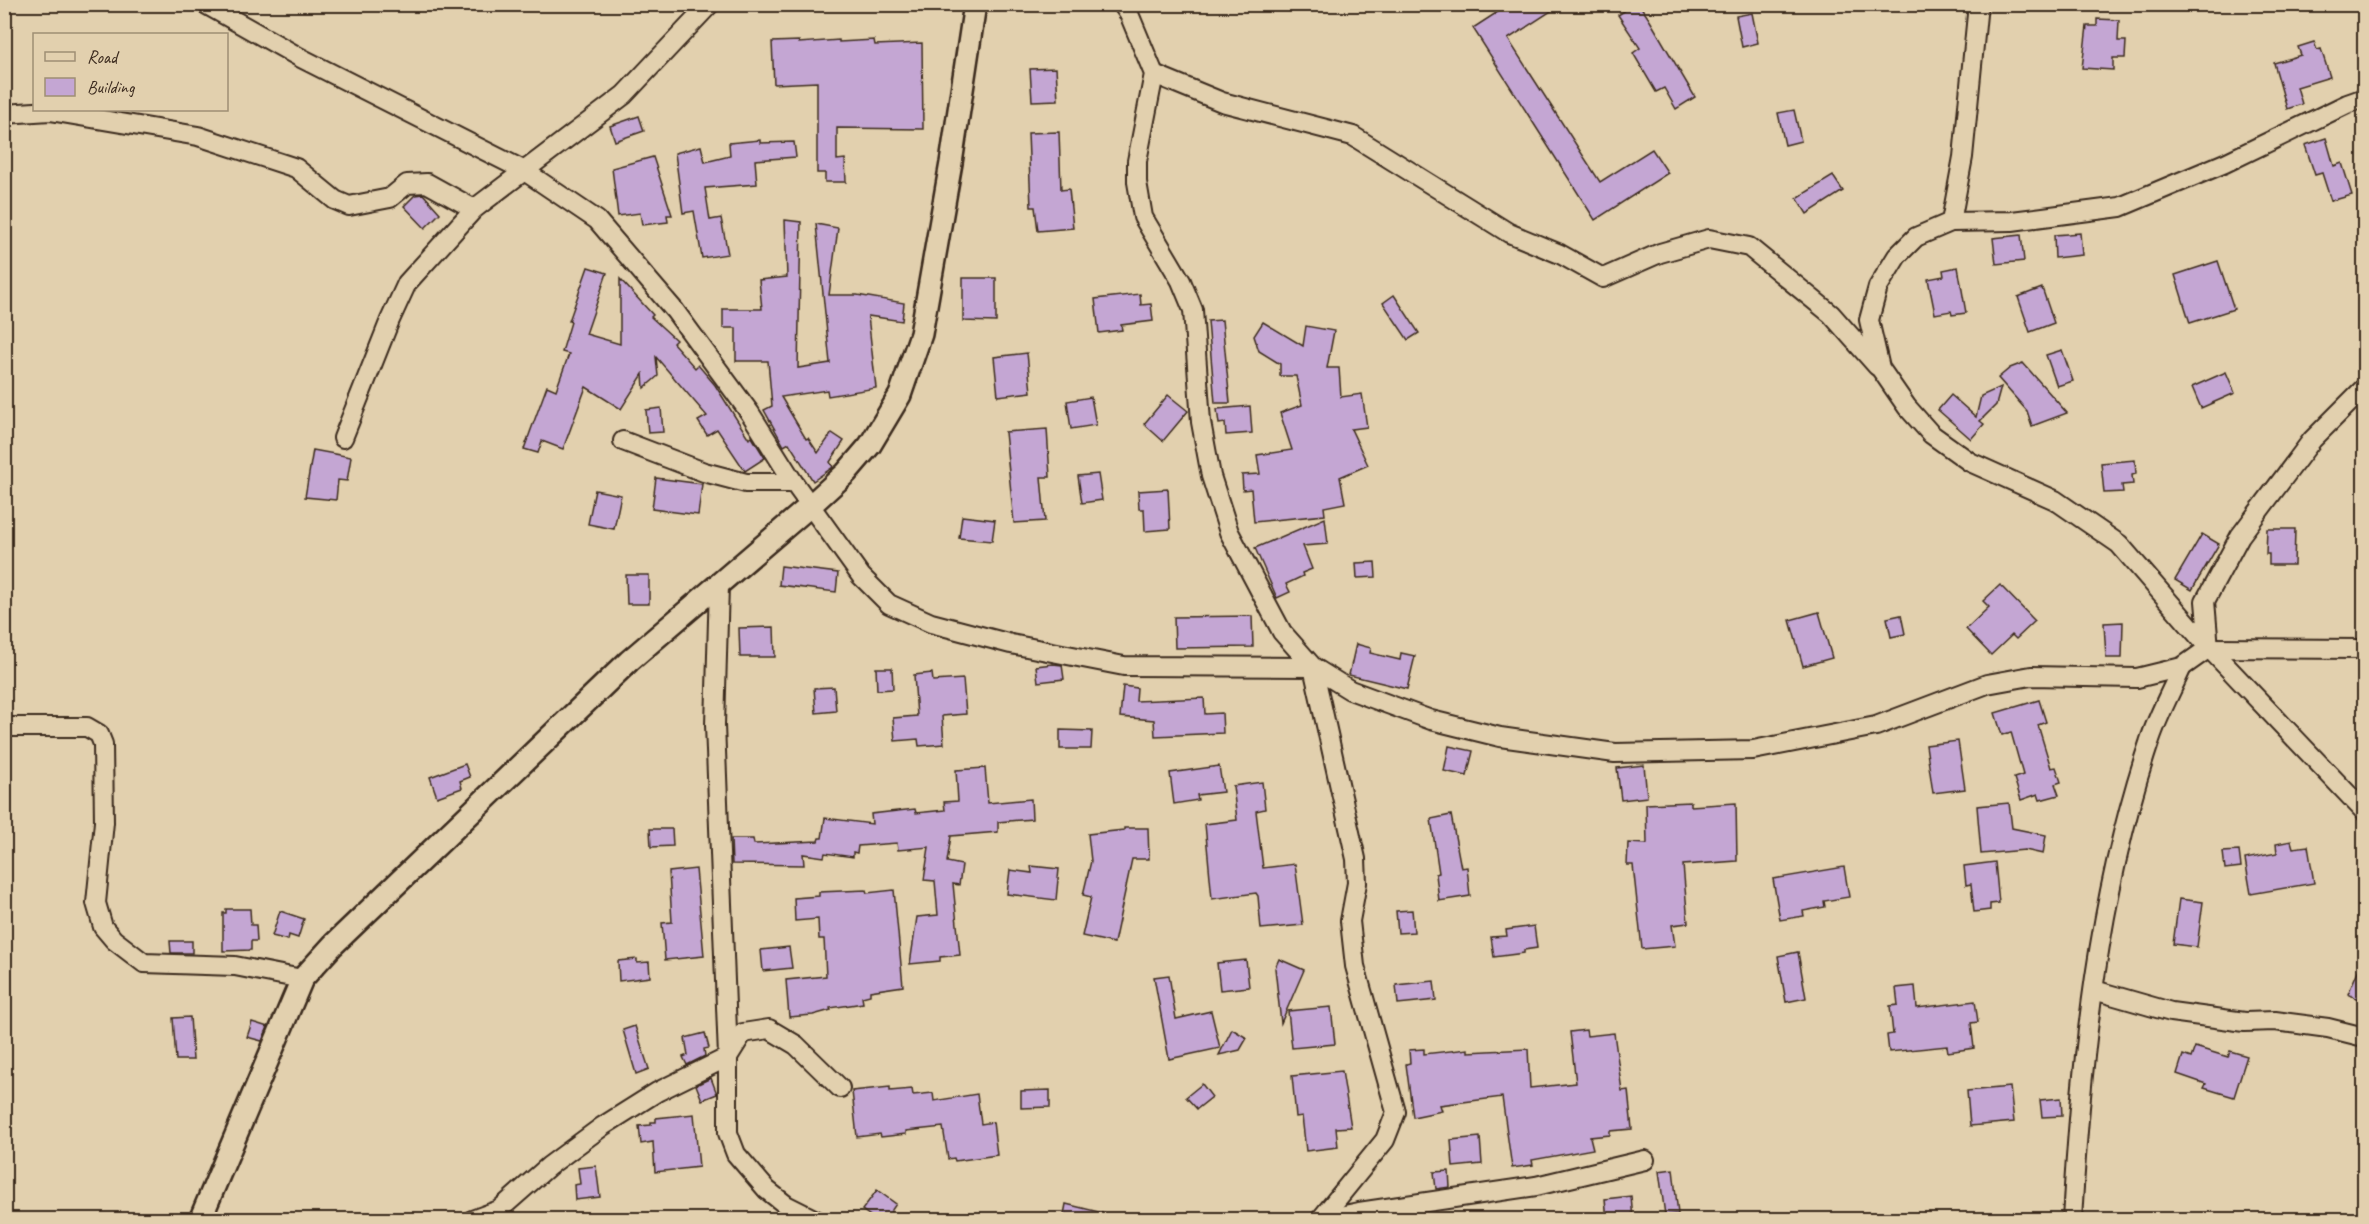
<svg xmlns="http://www.w3.org/2000/svg" width="2369" height="1224" font-family="Caveat,sans-serif">
	<style>
		.building { fill: #c4a6d3; stroke: #3b2a1e; stroke-width: 1.5 }
		.lines { fill: none; stroke-linecap: round; stroke-linejoin: round }
		.minor-casing { stroke: #3b2a1e; stroke-width: 22 }
		.tertiary-casing { stroke: #3b2a1e; stroke-width: 26 }
		.minor { stroke: #e2d0ae; stroke-width: 18 }
		.tertiary { stroke: #e2d0ae; stroke-width: 21 }
	</style>
	<rect width="100%" height="100%" fill="#e2d0ae"/>
	<filter id="ink" filterUnits="userSpaceOnUse"><feTurbulence type="fractalNoise" baseFrequency=".0167" numOctaves="2"/><feDisplacementMap in="SourceGraphic" scale="12" xChannelSelector="R" yChannelSelector="G"/><feConvolveMatrix kernelMatrix="1 2 1 2 8 2 1 2 1" color-interpolation-filters="sRGB"/></filter>
	<g filter="url(#ink)">
		<g class="building">
			<polygon points="1510,4 1562,4 1508,39 1600,182 1652,149 1668,173 1595,220 1473,28"/>
			<polygon points="1635,4 1639,4 1649,19 1695,97 1676,109 1664,88 1656,92 1633,53 1640,48 1618,15"/>
			<polygon points="1752,13 1758,43 1742,47 1736,16"/>
			<polygon points="2097,19 2119,20 2118,41 2126,41 2125,58 2113,58 2113,70 2082,68 2087,26 2097,26"/>
			<polygon points="839,40 839,42 874,40 875,45 922,43 923,129 837,128 837,160 845,159 846,182 825,182 825,173 817,173 817,82 774,84 772,42 799,41 799,43"/>
			<polygon points="2314,42 2317,50 2321,49 2330,77 2297,87 2302,104 2287,109 2274,63 2301,55 2298,47"/>
			<polygon points="1056,68 1058,100 1032,101 1030,69"/>
			<polygon points="1794,110 1801,141 1785,145 1778,113"/>
			<polygon points="639,116 644,131 615,141 610,126"/>
			<polygon points="1059,132 1061,190 1069,189 1073,228 1038,231 1035,207 1031,207 1028,133"/>
			<polygon points="2326,138 2334,166 2342,163 2352,195 2331,201 2322,173 2315,175 2305,145"/>
			<polygon points="760,140 760,143 794,142 796,157 755,160 757,184 705,188 710,220 721,218 728,254 702,258 694,211 683,213 675,153 701,146 705,162 730,156 729,143"/>
			<polygon points="653,157 672,215 667,215 668,222 642,225 640,213 618,216 612,168"/>
			<polygon points="1833,176 1843,191 1807,214 1797,198"/>
			<polygon points="423,194 440,213 425,228 404,206 415,195"/>
			<polygon points="785,220 801,222 798,368 830,363 816,224 838,228 829,295 857,295 904,303 902,321 868,316 876,388 828,396 827,390 781,397 806,439 808,438 818,453 832,433 844,441 830,462 833,467 813,481 789,443 784,446 764,410 772,406 768,361 736,361 736,328 723,328 723,309 762,309 759,280 787,277"/>
			<polygon points="2080,233 2082,255 2055,258 2054,235"/>
			<polygon points="2021,235 2024,261 1996,264 1993,238"/>
			<polygon points="2218,261 2234,309 2190,323 2175,275"/>
			<polygon points="588,267 607,273 586,334 620,344 620,279 653,315 651,317 676,340 673,343 695,368 698,365 715,385 749,439 752,437 765,458 745,471 717,429 707,435 698,421 707,416 656,357 658,376 644,388 643,374 621,409 586,387 563,449 542,441 538,453 524,449 547,386 556,390 569,354 562,352 571,322 569,321"/>
			<polygon points="1958,267 1966,313 1952,315 1951,311 1935,314 1928,279 1944,276 1943,270"/>
			<polygon points="963,278 996,278 996,322 963,321"/>
			<polygon points="2042,288 2054,323 2030,332 2018,297"/>
			<polygon points="1140,294 1141,305 1151,304 1153,321 1121,325 1122,330 1099,333 1095,299"/>
			<polygon points="1394,295 1419,333 1408,340 1383,303"/>
			<polygon points="1222,320 1230,403 1215,403 1208,321"/>
			<polygon points="1263,322 1303,346 1306,326 1334,331 1327,368 1339,368 1341,397 1362,394 1367,427 1351,429 1368,465 1340,477 1345,503 1324,507 1325,515 1254,522 1251,489 1243,490 1242,475 1260,474 1257,455 1292,450 1280,413 1302,405 1296,376 1280,376 1280,364 1259,351 1254,336"/>
			<polygon points="2062,350 2073,381 2057,386 2046,355"/>
			<polygon points="1027,353 1031,392 998,396 994,357"/>
			<polygon points="2023,363 2067,413 2032,426 2027,411 1998,378 2010,368"/>
			<polygon points="2226,372 2235,393 2201,408 2192,387"/>
			<polygon points="2001,387 1996,405 1980,421 1984,424 1971,439 1938,410 1951,395 1976,417 1981,396"/>
			<polygon points="1168,395 1188,411 1163,441 1144,424"/>
			<polygon points="1091,397 1096,425 1071,429 1067,401"/>
			<polygon points="1250,406 1252,433 1226,435 1225,423 1219,424 1217,409"/>
			<polygon points="661,408 663,432 648,433 646,410"/>
			<polygon points="1047,429 1050,477 1041,477 1045,521 1014,523 1005,432"/>
			<polygon points="313,450 351,457 347,481 338,480 336,500 305,497"/>
			<polygon points="2135,460 2136,474 2132,475 2133,484 2122,485 2123,492 2104,493 2101,463"/>
			<polygon points="1098,474 1102,500 1082,503 1078,476"/>
			<polygon points="656,478 702,484 698,515 652,509"/>
			<polygon points="1168,489 1170,529 1145,531 1144,509 1139,509 1138,491"/>
			<polygon points="595,490 621,495 614,529 588,524"/>
			<polygon points="962,516 995,520 992,541 959,538"/>
			<polygon points="1325,518 1328,544 1303,546 1312,569 1302,573 1303,576 1286,584 1290,592 1277,598 1255,548"/>
			<polygon points="2267,529 2295,529 2294,565 2269,565 2269,554 2266,554"/>
			<polygon points="2202,534 2219,544 2192,590 2175,580"/>
			<polygon points="1375,562 1376,577 1357,578 1356,563"/>
			<polygon points="781,566 838,573 836,592 779,585"/>
			<polygon points="626,575 649,575 649,604 627,604"/>
			<polygon points="2000,585 2035,621 2016,639 2012,635 1991,655 1966,629 1989,607 1983,601"/>
			<polygon points="1819,612 1832,658 1803,666 1790,620"/>
			<polygon points="1901,615 1905,634 1891,637 1887,618"/>
			<polygon points="1252,616 1253,647 1175,648 1174,617"/>
			<polygon points="2123,622 2122,658 2106,658 2104,623"/>
			<polygon points="774,627 775,657 740,657 739,628"/>
			<polygon points="1356,644 1371,648 1370,653 1400,660 1401,653 1415,656 1407,689 1349,675"/>
			<polygon points="1053,664 1062,665 1064,679 1038,682 1036,666"/>
			<polygon points="876,668 892,668 893,689 877,690"/>
			<polygon points="932,673 933,681 963,679 966,714 942,716 944,744 919,746 918,739 895,741 893,718 917,716 914,675"/>
			<polygon points="1123,686 1137,688 1136,701 1204,698 1205,714 1222,713 1223,733 1155,736 1154,720 1120,717"/>
			<polygon points="834,687 836,711 816,713 814,688"/>
			<polygon points="2039,700 2046,722 2038,725 2051,768 2056,767 2061,782 2055,784 2059,795 2040,800 2038,794 2021,800 2014,778 2023,775 2011,732 2002,735 1995,713"/>
			<polygon points="1060,730 1092,731 1091,749 1060,749"/>
			<polygon points="1958,741 1965,789 1933,793 1926,745"/>
			<polygon points="1449,746 1473,751 1467,776 1444,771"/>
			<polygon points="465,764 470,777 460,781 462,788 437,797 430,777"/>
			<polygon points="1644,765 1647,797 1621,800 1617,768"/>
			<polygon points="1219,766 1223,792 1197,795 1198,800 1174,804 1170,773"/>
			<polygon points="985,768 988,803 1031,799 1032,819 998,822 998,832 951,836 947,862 962,865 959,885 953,884 960,955 940,957 940,961 910,964 917,917 938,915 935,881 924,880 929,847 898,850 897,843 858,846 857,853 853,852 853,857 825,853 824,857 803,854 804,865 732,864 731,839 753,839 754,844 818,841 819,838 822,838 825,818 872,824 871,814 915,809 916,813 945,810 944,802 958,801 956,770"/>
			<polygon points="1262,782 1265,809 1256,811 1263,868 1295,864 1303,925 1261,929 1258,896 1256,893 1212,899 1205,824 1237,820 1233,786"/>
			<polygon points="1691,802 1691,806 1736,803 1737,861 1683,865 1688,923 1672,925 1675,946 1642,949 1633,865 1627,865 1628,843 1647,844 1646,804"/>
			<polygon points="2009,803 2012,828 2046,835 2043,854 2025,850 1981,854 1977,806"/>
			<polygon points="1451,815 1461,868 1467,867 1470,896 1439,901 1436,874 1439,873 1431,819"/>
			<polygon points="1124,828 1148,828 1149,859 1132,859 1114,943 1082,936 1091,897 1083,895 1091,861 1088,834 1124,830"/>
			<polygon points="650,829 672,829 673,846 651,847"/>
			<polygon points="2291,841 2293,848 2308,846 2314,883 2251,894 2245,859 2277,853 2276,844"/>
			<polygon points="2239,851 2241,867 2225,869 2223,852"/>
			<polygon points="1995,862 1999,903 1990,904 1990,910 1974,912 1971,884 1966,885 1964,866"/>
			<polygon points="1031,866 1059,869 1056,900 1007,894 1010,870 1032,873"/>
			<polygon points="1844,867 1849,897 1824,901 1825,907 1803,911 1804,916 1780,920 1773,879"/>
			<polygon points="696,869 704,956 665,960 662,923 672,922 669,872"/>
			<polygon points="866,890 867,893 894,890 903,986 870,991 870,995 862,997 863,1003 830,1008 831,1010 813,1015 789,1017 786,980 826,976 824,939 819,939 818,919 795,921 794,898 819,896 819,892"/>
			<polygon points="2179,899 2203,902 2197,947 2173,944"/>
			<polygon points="226,909 250,909 251,925 256,925 257,941 251,941 251,950 223,951 223,913 226,913"/>
			<polygon points="1412,910 1414,932 1398,933 1396,911"/>
			<polygon points="280,911 304,919 298,938 289,935 288,940 272,936"/>
			<polygon points="1534,926 1537,948 1524,950 1524,953 1494,957 1491,937 1507,936 1506,930"/>
			<polygon points="170,941 192,941 192,953 171,953"/>
			<polygon points="789,947 792,968 763,971 761,950"/>
			<polygon points="1798,952 1806,998 1786,1002 1778,956"/>
			<polygon points="2364,957 2364,1002 2348,994"/>
			<polygon points="637,959 637,963 649,962 650,977 619,981 618,961"/>
			<polygon points="1279,959 1304,970 1281,1023 1275,968"/>
			<polygon points="1246,960 1249,987 1220,990 1217,963"/>
			<polygon points="1169,975 1176,1019 1211,1011 1220,1048 1169,1059 1154,977"/>
			<polygon points="1434,981 1436,1000 1398,1004 1396,985"/>
			<polygon points="1915,986 1917,1008 1975,1001 1978,1022 1971,1023 1974,1048 1948,1052 1947,1046 1889,1052 1887,1035 1893,1034 1890,1006 1898,1005 1896,988"/>
			<polygon points="1331,1007 1335,1044 1292,1048 1288,1011"/>
			<polygon points="190,1017 193,1060 176,1060 173,1018"/>
			<polygon points="252,1022 268,1027 262,1041 247,1037"/>
			<polygon points="635,1026 649,1069 636,1074 623,1030"/>
			<polygon points="1232,1029 1247,1038 1240,1050 1219,1055"/>
			<polygon points="1586,1030 1587,1036 1614,1033 1622,1091 1628,1090 1632,1129 1610,1131 1610,1135 1590,1137 1593,1149 1532,1160 1533,1165 1512,1168 1502,1097 1440,1105 1442,1111 1413,1117 1406,1064 1410,1063 1409,1050 1424,1049 1424,1054 1468,1049 1468,1052 1528,1049 1530,1088 1576,1083 1570,1032"/>
			<polygon points="705,1033 709,1048 704,1049 705,1056 687,1065 683,1057 688,1055 685,1038"/>
			<polygon points="2195,1047 2228,1057 2230,1051 2247,1056 2234,1097 2204,1088 2206,1084 2177,1074 2183,1055 2191,1058"/>
			<polygon points="1342,1071 1351,1127 1336,1128 1338,1147 1306,1151 1302,1116 1296,1117 1292,1076"/>
			<polygon points="711,1078 717,1094 702,1100 696,1085"/>
			<polygon points="1202,1084 1212,1097 1197,1109 1186,1097"/>
			<polygon points="890,1087 890,1091 912,1089 913,1095 933,1093 934,1101 977,1094 981,1124 993,1122 997,1155 955,1161 954,1158 948,1159 943,1127 906,1131 906,1134 881,1137 880,1134 857,1137 852,1091"/>
			<polygon points="2010,1087 2014,1122 1970,1126 1967,1091"/>
			<polygon points="1050,1090 1050,1107 1021,1108 1021,1091"/>
			<polygon points="2061,1098 2062,1116 2042,1117 2040,1100"/>
			<polygon points="694,1114 699,1167 655,1172 653,1142 641,1144 639,1126 651,1125 651,1122 656,1122 656,1118"/>
			<polygon points="1480,1137 1482,1164 1453,1167 1451,1140"/>
			<polygon points="596,1166 600,1197 575,1200 574,1185 580,1184 578,1168"/>
			<polygon points="1673,1169 1678,1214 1665,1215 1659,1171"/>
			<polygon points="1449,1171 1450,1187 1436,1189 1434,1172"/>
			<polygon points="877,1190 896,1204 885,1220 876,1220 862,1210"/>
			<polygon points="1631,1196 1633,1220 1607,1220 1605,1199"/>
			<polygon points="1066,1204 1107,1214 1106,1220 1063,1220"/>
		</g>
		<g class="lines">
			<defs>
				<g id="minor">
					<polyline points="205,4 299,57 523,170 597,220 675,311 750,413 794,483 861,576 889,604 931,623 1011,644 1124,666 1313,667 1350,690 1431,720 1500,737 1615,753 1753,750 1876,726 1987,684 2031,676 2137,678 2182,667 2209,648 2364,649"/>
					<polyline points="1122,4 1129,14 1154,74 1137,161 1137,182 1143,217 1181,281 1193,310 1201,422 1211,476 1229,532 1282,632 1313,667 1356,859 1357,883 1350,921 1355,966 1396,1112 1385,1140 1320,1220"/>
					<polyline points="1978,4 1963,157 1951,222 1916,237 1897,256 1878,287 1869,320 1880,368 1907,407 1931,434 1970,462 2055,500 2119,544 2209,648 2364,811"/>
					<polyline points="1154,74 1222,102 1353,136 1509,233 1560,254 1603,278 1660,253 1709,239 1749,247 1831,314 1877,366"/>
					<polyline points="4,114 50,111 198,136 296,168 335,200 349,206 390,198 407,184 427,183 474,209"/>
					<polyline points="1951,222 2012,221 2120,207 2225,163 2347,104 2364,98"/>
					<polyline points="343,438 390,320 407,283 474,209 624,95 710,4"/>
					<polyline points="623,441 704,472 746,483 794,483"/>
					<polyline points="719,585 715,725 728,1057 728,1133 736,1154 767,1190 786,1205 816,1220"/>
					<polyline points="2209,648 2205,601 2240,536 2312,440 2364,388"/>
					<polyline points="4,727 87,727 99,734 103,744 104,822 96,903 103,927 114,940 144,963 235,966 302,979"/>
					<polyline points="2094,990 2171,1012 2245,1022 2275,1021 2328,1028 2364,1037"/>
					<polyline points="472,1220 499,1210 549,1166 603,1126 657,1092 728,1057 743,1033 769,1029 796,1045 840,1088"/>
					<polyline points="1321,1220 1359,1212 1536,1186 1645,1160"/>
					<path d="M2072,1220C2081,1059 2098,896 2149,743C2157,717 2171,692 2182,667"/>
				</g>
				<polyline id="tertiary" points="200,1220 302,979 333,945 629,661 811,505 846,473 870,445 900,395 921,334 951,163 975,4"/>
			</defs>
			<use href="#minor" class="minor-casing"/>
			<use href="#tertiary" class="tertiary-casing"/>
			<use href="#minor" class="minor"/>
			<use href="#tertiary" class="tertiary"/>
		</g>
	</g>
	<rect width="2369" height="1224" fill="none" stroke="#e2d0ae" stroke-width="24"/>
	<rect x="12" y="12" width="2345" height="1200" fill="none" stroke="#3b2a1e" stroke-width="2" filter="url(#ink)"/>
	<rect x="33" y="33" width="195" height="78" fill="#e2d0ae" stroke="#9f8e74" stroke-width="1.5"/>
	<rect x="45" y="52" width="30" height="9" fill="#e2d0ae" stroke="#9f8e74" stroke-width="1.5"/>
	<text x="87" y="63" font-size="18" fill="#3b2a1e">Road</text>
	<rect x="45" y="78" width="30" height="18" fill="#c4a6d3" stroke="#9f8e74" stroke-width="1.5"/>
	<text x="87" y="93" font-size="18" fill="#3b2a1e">Building</text>
</svg>
